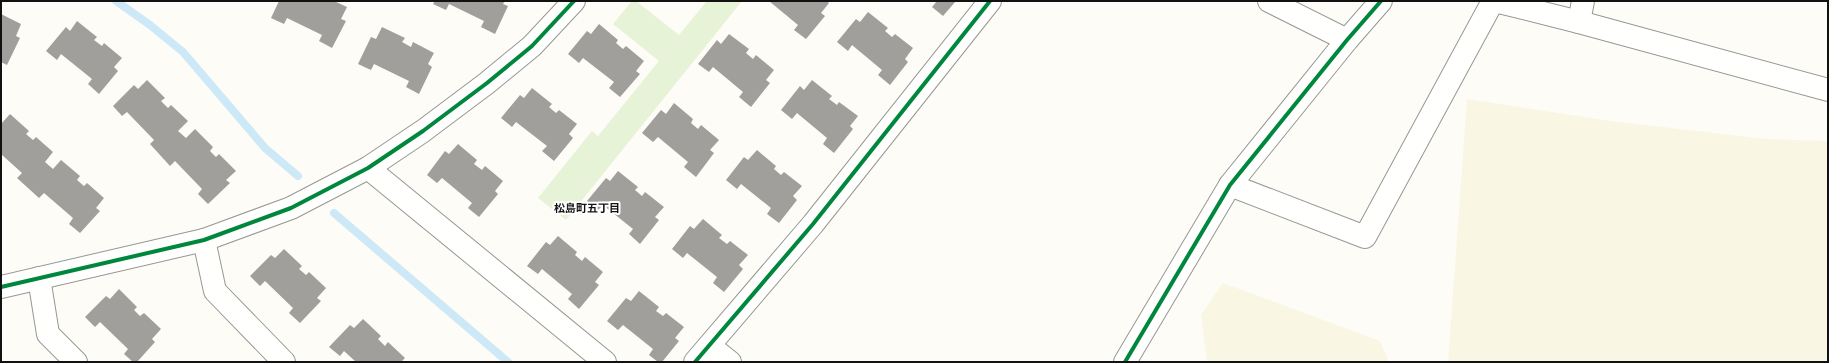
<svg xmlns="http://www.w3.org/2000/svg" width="1829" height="363" font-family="Literata,'Noto Sans JP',serif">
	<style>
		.farmland { fill: #f9f7e4 }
		.green { fill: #e7f3d7 }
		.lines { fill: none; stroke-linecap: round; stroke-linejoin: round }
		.stream { stroke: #cde8f7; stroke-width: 8 }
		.building { fill: #a19f9c }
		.minor-casing { stroke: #979795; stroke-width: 24 }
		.minor { stroke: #fffffe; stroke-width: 22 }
		.cycleway-casing { stroke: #fff; stroke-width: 6 }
		.cycleway { stroke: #00873e; stroke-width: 4 }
		.labels { text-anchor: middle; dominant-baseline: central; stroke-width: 4; stroke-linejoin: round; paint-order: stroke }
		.neighbourhood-label { font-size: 11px; font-weight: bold; fill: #111; stroke: #fff }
	</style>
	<rect width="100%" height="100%" fill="#fdfcf7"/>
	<g class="farmland">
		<polygon points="1467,99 1611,121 1766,139 1828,141 1828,362 1448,362"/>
		<polygon points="1223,283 1380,341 1389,362 1207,362 1201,315"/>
	</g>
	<polygon class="green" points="632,1 636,1 679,35 707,1 742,1 566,220 538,198 592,131 598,136 659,61 613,24"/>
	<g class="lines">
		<g class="stream">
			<polyline points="116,1 150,25 183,52 265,148 298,176"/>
			<polyline points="334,213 508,362"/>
		</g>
	</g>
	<g class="building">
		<polygon points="279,1 334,1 347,7 341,19 346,21 332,48 319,41 322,35 287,18 284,24 271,18"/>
		<polygon points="435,1 505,1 503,4 508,6 495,34 481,27 484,21 449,4 446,10 433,4"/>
		<polygon points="769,1 827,1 829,3 821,13 825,16 806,39 794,30 798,25"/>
		<polygon points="937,1 956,1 943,16 932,7"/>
		<polygon points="868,12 888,28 885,31 892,37 895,34 913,48 905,59 908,62 890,85 878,75 882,70 852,45 848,51 837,42 856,19 860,22"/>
		<polygon points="1,14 21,24 16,36 20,38 7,65 1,62"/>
		<polygon points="77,21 97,37 94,40 102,46 104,43 122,58 114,67 118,71 99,94 88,84 92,79 61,54 57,60 46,51 66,27 70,31"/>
		<polygon points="599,24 618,40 616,43 623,49 626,46 644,61 636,71 640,74 620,97 609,88 614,82 583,58 579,63 568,54 587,31 591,34"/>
		<polygon points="382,27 405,38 402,42 411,47 413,42 434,53 428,64 432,67 419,94 406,87 409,81 374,64 371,70 358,64 371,37 376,39"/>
		<polygon points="729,34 749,49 746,53 753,59 756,55 774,70 766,80 770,83 751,107 739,97 743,92 713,67 709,72 698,64 717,40 721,44"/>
		<polygon points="147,80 165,98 161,101 168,108 171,105 188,121 178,131 186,138 195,129 213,147 210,151 216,157 219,154 236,171 226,180 230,183 208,204 198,194 202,189 175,161 170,166 150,144 154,140 127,112 122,116 113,106 134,85 138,89"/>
		<polygon points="812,80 832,96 829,99 837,105 839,102 858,116 850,126 853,129 834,153 823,144 827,138 797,113 792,119 781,110 800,86 804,90"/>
		<polygon points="532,88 552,104 549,107 556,113 559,110 577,124 569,134 573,138 554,161 542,151 547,146 516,122 512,127 501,118 520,95 524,98"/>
		<polygon points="674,103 693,119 691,123 698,129 701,125 719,140 710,150 714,153 696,177 684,167 688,162 658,137 653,142 642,133 661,110 666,114"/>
		<polygon points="10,114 29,131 26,134 33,140 36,137 53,152 45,162 53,169 61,160 80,176 77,180 84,186 87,183 104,198 96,208 100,211 80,233 69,224 73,218 44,193 39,198 17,178 22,173 1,154 1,124"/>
		<polygon points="458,144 477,160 474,164 482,170 485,166 503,181 495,191 498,194 479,217 468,208 472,203 442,178 437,183 427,175 445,151 449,154"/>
		<polygon points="757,150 776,166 774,169 781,175 784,172 802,186 793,196 797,200 779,223 767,214 771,208 741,184 737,189 726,180 744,157 748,160"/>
		<polygon points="618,171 638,187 635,190 642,196 645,192 664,207 655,217 659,220 640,244 629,234 633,229 603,205 598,210 587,201 606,178 610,181"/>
		<polygon points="703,219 722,235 719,238 727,244 730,241 748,255 739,265 743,269 724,292 713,283 717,277 687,253 683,258 672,249 690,226 694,229"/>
		<polygon points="558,236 577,252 575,255 582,261 585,257 603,272 595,282 599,285 579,309 568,299 572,294 542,269 538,274 527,266 546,242 550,245"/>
		<polygon points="284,249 302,266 299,269 306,275 309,272 326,288 317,298 321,301 300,323 289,313 293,308 265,281 260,286 250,276 271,255 275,258"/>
		<polygon points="119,289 137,307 134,310 140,316 144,313 161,329 152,339 155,342 137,362 133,362 124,354 128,349 100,322 95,327 85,317 106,296 110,299"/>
		<polygon points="639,291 659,307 656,311 663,316 666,313 684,327 675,338 679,341 662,362 658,362 649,355 653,349 623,325 618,330 607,321 626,298 631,301"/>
		<polygon points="363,319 381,336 378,339 385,346 388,342 405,358 401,362 356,362 344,351 340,356 329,347 350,325 354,328"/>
	</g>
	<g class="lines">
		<defs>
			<g id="minor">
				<polyline points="1269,1 1347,40"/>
				<polyline points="1495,1 1579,22 1828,90"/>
				<polyline points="1579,22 1583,1"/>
				<polyline points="368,168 605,362"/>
				<polyline points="1230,185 1365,237 1493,1"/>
				<polyline points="204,240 215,291 284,362"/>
				<polyline points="39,278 48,334 76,362"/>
				<polyline points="1,287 204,240 291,208 368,168 423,131 487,83 532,46 574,1"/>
				<polyline points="710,346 730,362"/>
				<polyline points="695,362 813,224 990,1"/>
				<polyline points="1125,362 1230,185 1347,40 1381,1"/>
			</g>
		</defs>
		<use href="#minor" class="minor-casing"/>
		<use href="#minor" class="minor"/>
		<defs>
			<g id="cycleway">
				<polyline points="1,287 204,240 291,208 368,168 423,131 487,83 532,46 574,1"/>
				<polyline points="695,362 813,224 990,1"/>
				<polyline points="1125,362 1230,185 1347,40 1381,1"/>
			</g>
		</defs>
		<use href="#cycleway" class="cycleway-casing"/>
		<use href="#cycleway" class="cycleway"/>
	</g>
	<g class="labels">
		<g class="neighbourhood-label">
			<text x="587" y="207">松島町五丁目</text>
		</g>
	</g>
	<rect width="1829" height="363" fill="none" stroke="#111111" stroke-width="4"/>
</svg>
